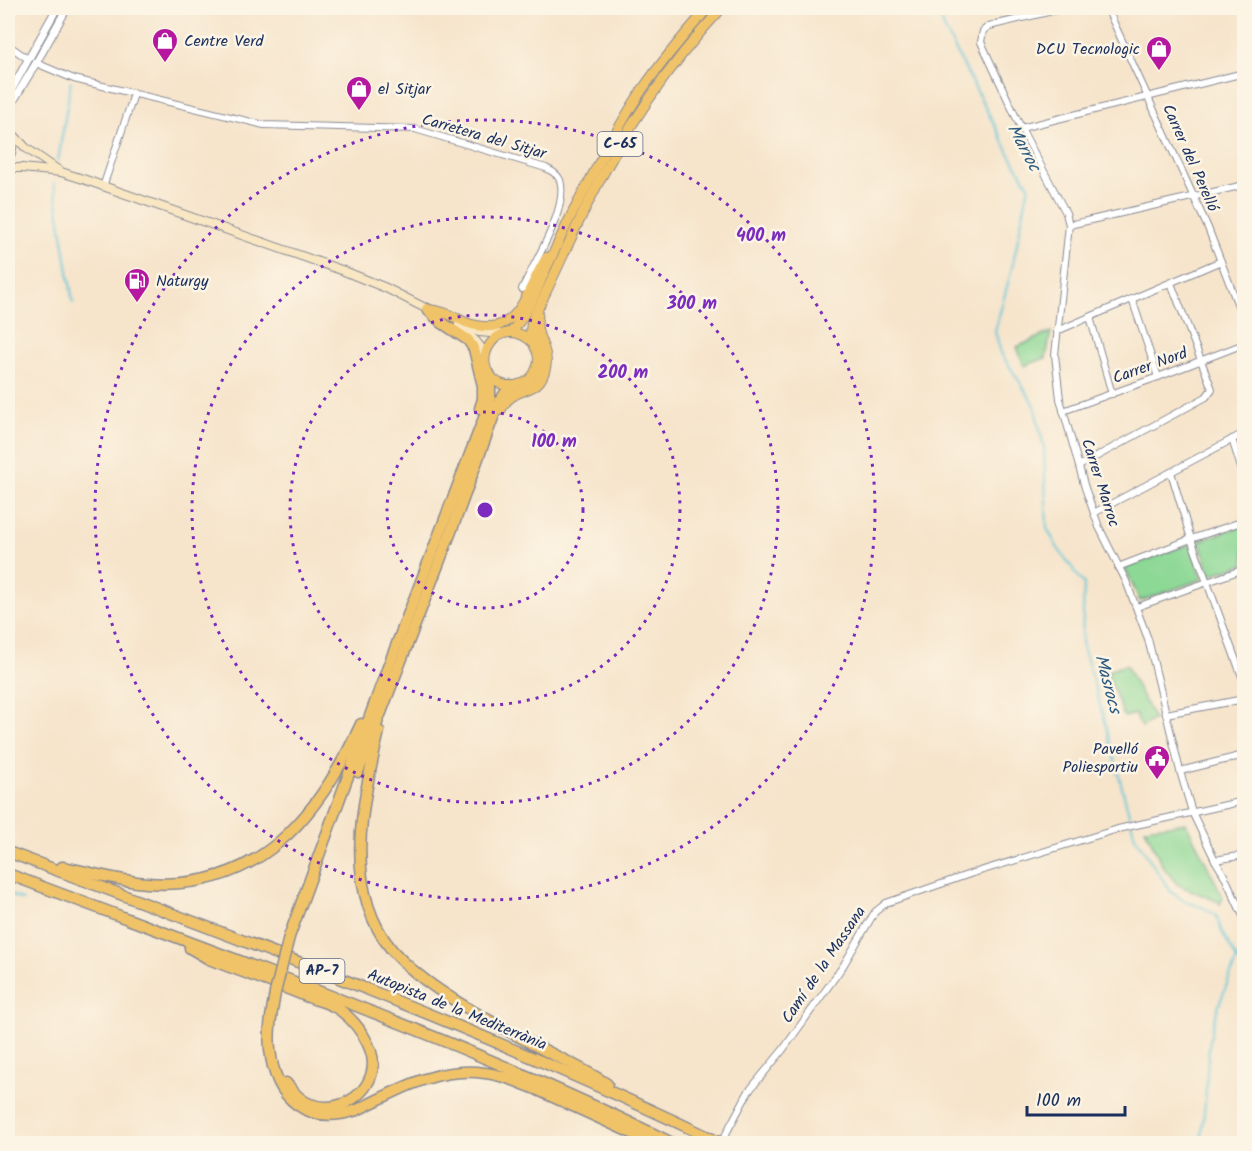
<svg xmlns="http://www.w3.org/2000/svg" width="1252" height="1151" font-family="Kalam,sans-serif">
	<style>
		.green { fill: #8cd895; stroke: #54847a; stroke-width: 1.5 }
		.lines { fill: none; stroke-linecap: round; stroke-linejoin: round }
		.stream { stroke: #5bc4d7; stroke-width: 2 }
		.minor-casing { stroke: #888a94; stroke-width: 8 }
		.tertiary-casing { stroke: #888a94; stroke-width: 9 }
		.secondary-casing { stroke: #888a94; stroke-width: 10 }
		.trunk-casing { stroke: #888a94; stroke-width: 11 }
		.motorway-casing { stroke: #888a94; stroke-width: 13 }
		.minor { stroke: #fff; stroke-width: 6 }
		.tertiary { stroke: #fff; stroke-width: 7 }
		.secondary { stroke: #f9e7c3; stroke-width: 8 }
		.trunk { stroke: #f1c369; stroke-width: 9 }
		.motorway { stroke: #f1c369; stroke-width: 10 }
		.minor-bridge-casing { stroke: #888a94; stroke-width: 8; stroke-linecap: butt }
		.motorway-bridge-casing { stroke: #888a94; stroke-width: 13; stroke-linecap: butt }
		.minor-bridge { stroke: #fff; stroke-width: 6 }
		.motorway-bridge { stroke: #f1c369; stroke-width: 10 }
		.ring { fill: none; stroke: #7b2cbf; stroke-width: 3; stroke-dasharray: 3 6 }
		.labels { text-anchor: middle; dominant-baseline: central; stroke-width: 5; stroke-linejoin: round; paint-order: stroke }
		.shield { fill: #fcf5e5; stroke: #5e6a86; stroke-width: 1.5 }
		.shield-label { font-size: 15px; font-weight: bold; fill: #1b2f5e }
		.poi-label { font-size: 16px; fill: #1b2f5e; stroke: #fcf5e5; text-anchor: start }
		.street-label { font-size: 16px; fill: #1b2f5e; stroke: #fcf5e5 }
		.water-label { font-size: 18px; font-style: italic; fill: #2e5c82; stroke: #fcf5e5 }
		.centre { fill: #7b2cbf; stroke: #fcf5e5; stroke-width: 3 }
		.ring-label { font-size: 18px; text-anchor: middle; font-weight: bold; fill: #7b2cbf; stroke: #fcf5e5; stroke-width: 5; stroke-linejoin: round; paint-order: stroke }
	</style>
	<rect width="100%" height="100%" fill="#fcf5e5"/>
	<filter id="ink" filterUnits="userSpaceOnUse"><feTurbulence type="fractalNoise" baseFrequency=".0167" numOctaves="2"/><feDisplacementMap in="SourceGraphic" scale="12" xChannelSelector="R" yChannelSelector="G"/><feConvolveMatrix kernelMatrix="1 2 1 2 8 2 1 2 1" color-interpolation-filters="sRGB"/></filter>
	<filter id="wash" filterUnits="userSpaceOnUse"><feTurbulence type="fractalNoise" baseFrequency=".008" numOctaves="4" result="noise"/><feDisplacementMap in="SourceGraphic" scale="24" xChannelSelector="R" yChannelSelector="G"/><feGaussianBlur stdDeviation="1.35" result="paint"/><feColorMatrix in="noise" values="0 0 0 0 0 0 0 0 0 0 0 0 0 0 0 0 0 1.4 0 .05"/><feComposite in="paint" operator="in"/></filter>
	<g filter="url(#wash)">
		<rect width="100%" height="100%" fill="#f6e4cb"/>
		<g class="green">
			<polygon points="1051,332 1046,358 1024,366 1017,347"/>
			<polygon points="1244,525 1244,564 1211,575 1199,541"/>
			<polygon points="1190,544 1203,579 1140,601 1125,568"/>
			<polygon points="1126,665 1154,719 1142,727 1135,714 1124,717 1107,671"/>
			<polygon points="1186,823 1223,897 1220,904 1219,902 1178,885 1163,867 1145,828"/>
		</g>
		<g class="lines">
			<g class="stream">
				<path d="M938,8L944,28L1010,155L1029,186L1012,268L995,331L1001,353L1034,404L1044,448L1047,528L1057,547L1084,584L1082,643L1104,719L1135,837L1171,892L1186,902L1204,908L1216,915L1222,932L1237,959C1226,987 1212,1017 1209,1047C1206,1079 1206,1112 1200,1144"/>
				<polyline points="58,161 71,81"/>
				<polyline points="54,183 73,303"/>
				<polyline points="8,894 23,900"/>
				<polyline points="1238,960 1244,966"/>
			</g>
		</g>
	</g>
	<g filter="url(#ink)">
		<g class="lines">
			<defs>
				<g id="minor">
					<polyline points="1065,8 989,26 983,31 981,42 1021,128 1066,213 1069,225 1055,355 1060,399 1085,488 1099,527 1126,581 1148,639 1180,771 1192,812 1215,860 1224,875 1244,918"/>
					<polyline points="1107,8 1208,228 1244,321"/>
					<polyline points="8,45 28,59"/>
					<path d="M36,63L74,79L264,125L415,129L546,168C551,171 557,173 560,180C569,208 534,263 522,289"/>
					<polyline points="1021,128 1244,73"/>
					<polyline points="103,187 134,94"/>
					<polyline points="1069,225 1244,185"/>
					<polyline points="1132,299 1158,377"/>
					<polyline points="1090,317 1112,394"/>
					<polyline points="1057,331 1221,261"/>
					<polyline points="1063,411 1158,377 1244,344"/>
					<polyline points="1232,439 1244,477"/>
					<polyline points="1079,466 1206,397 1212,389 1171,283"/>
					<polyline points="1171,472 1191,539 1244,682"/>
					<polyline points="1094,513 1244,433"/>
					<polyline points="1118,567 1191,539 1244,521"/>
					<polyline points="1137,607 1244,569"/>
					<polyline points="1166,714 1244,699"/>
					<polyline points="1180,771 1244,755"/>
					<polyline points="1215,860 1244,855"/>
					<polyline points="730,1126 749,1091 782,1051 843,966 870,920 875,912 886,903 970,874 1118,829 1244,801"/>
				</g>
				<g id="tertiary">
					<polyline points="8,96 57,8"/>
					<polyline points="8,110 36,63 67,8"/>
				</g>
				<g id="secondary">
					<polyline points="8,129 26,148 58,170"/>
					<path d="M8,159C13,151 14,143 10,133"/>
					<polyline points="8,168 22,168 61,172 83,179 344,271 386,288 431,311"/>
					<polyline points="459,324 479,332 502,334"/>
					<path d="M461,329C472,336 480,343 485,355"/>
				</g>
				<g id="trunk">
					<path d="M427,309C433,310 440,311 445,313C453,316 460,320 467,323C521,341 524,291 547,257"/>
					<path d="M511,332C528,314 536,291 546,269C555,250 563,232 572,214C594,172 616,130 642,90C662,61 685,34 708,8"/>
					<path d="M532,342C499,311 465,364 499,383C505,386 511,387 517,385C527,383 534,377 537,367C542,353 533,348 531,336C530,330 531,324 533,318C552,282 568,243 586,207C622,134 667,67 722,8"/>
					<path d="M501,410C503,406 505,402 509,399C523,386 540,394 546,366C549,348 533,335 538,316"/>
				</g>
				<g id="motorway">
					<polyline points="427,309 441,322 468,340 474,349 483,386 483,399 480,408"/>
					<path d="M379,731C363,801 341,888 392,950C424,987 484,1018 527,1041C554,1056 582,1067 607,1084"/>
					<polyline points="358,772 452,529 498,404 510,386"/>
					<path d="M8,852C249,942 490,1032 723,1144"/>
					<path d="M62,867C90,872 118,881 147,883C258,892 319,816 361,724"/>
					<path d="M8,874C232,959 459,1038 674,1144"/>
					<polyline points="289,937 388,667 487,410 490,397 490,375"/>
					<path d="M190,948L209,959C242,972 275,983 308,997C316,1000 326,1002 333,1006C345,1012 356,1024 363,1035C368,1043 373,1054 373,1064C372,1095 337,1115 310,1104C299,1100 293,1091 286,1083"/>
					<path d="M275,993C272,1011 268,1030 270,1049C275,1099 307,1126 357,1110C399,1090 436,1066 485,1073C503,1075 521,1083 538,1090L656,1144"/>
				</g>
			</defs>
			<use href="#minor" class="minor-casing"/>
			<use href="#tertiary" class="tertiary-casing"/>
			<use href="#secondary" class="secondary-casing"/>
			<use href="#trunk" class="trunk-casing"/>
			<use href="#motorway" class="motorway-casing"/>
			<use href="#minor" class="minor"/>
			<use href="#tertiary" class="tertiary"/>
			<use href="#secondary" class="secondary"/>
			<use href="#trunk" class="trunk"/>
			<use href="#motorway" class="motorway"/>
			<defs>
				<polyline id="minor-bridge" points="721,1144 730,1126"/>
				<polyline id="motorway-bridge" points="275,993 289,937"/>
			</defs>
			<use href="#minor-bridge" class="minor-bridge-casing"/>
			<use href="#motorway-bridge" class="motorway-bridge-casing"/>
			<use href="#minor-bridge" class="minor-bridge"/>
			<use href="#motorway-bridge" class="motorway-bridge"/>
		</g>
	</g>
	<g class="ring">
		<circle cx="485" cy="510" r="98"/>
		<circle cx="485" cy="510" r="195"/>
		<circle cx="485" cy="510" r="293"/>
		<circle cx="485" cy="510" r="390"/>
	</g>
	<defs>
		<symbol id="shop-pin" viewBox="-11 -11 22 30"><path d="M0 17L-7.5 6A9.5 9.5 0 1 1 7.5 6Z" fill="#b5179e" stroke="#fcf5e5"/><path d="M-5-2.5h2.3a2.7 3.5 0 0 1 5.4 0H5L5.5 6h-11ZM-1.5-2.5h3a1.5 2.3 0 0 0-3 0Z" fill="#fff"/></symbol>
		<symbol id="fuel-pin" viewBox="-11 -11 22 30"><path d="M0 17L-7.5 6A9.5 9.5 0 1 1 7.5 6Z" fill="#b5179e" stroke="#fcf5e5"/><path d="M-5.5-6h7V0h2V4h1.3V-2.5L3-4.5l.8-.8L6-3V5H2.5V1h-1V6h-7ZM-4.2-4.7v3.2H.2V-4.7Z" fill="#fff"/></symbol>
		<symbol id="civic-pin" viewBox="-11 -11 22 30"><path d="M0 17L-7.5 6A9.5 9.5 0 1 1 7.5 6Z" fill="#b5179e" stroke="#fcf5e5"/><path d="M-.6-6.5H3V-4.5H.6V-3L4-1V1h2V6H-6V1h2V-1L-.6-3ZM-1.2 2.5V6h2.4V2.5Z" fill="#fff"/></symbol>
	</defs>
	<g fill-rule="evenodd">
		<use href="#shop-pin" x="150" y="26" width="30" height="40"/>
		<use href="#shop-pin" x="1144" y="34" width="30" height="40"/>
		<use href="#shop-pin" x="344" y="74" width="30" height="40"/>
		<use href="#fuel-pin" x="122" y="266" width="30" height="40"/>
		<use href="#civic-pin" x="1142" y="743" width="30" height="40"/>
	</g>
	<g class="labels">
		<g class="shield">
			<rect x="597.5" y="132" width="45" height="24" rx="4.5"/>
			<rect x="299.5" y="959" width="45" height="24" rx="4.5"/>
		</g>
		<g class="shield-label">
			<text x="620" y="144">C-65</text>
			<text x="322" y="971">AP-7</text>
		</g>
		<g class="poi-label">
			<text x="184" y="41">Centre Verd</text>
			<text x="1140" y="49" text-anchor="end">DCU Tecnologic</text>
			<text x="378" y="89">el Sitjar</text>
			<text x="156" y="281">Naturgy</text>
			<text x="1138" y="749" text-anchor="end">Pavelló<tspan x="1138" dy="18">Poliesportiu</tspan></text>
		</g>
		<g class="street-label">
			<text transform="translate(484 137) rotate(16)">Carretera del Sitjar</text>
			<text transform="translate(1190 158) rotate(66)">Carrer del Perelló</text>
			<text transform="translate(1150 366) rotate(-20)">Carrer Nord</text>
			<text transform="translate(1100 483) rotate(72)">Carrer Marroc</text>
			<text transform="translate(824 965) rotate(-56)">Camí de la Massana</text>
			<text transform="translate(457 1010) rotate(22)">Autopista de la Mediterrània</text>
		</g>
		<g class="water-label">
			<text transform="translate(1023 148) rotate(62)">Marroc</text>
			<text transform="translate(1107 684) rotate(75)">Masrocs</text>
		</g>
	</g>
	<circle cx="485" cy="510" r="9" class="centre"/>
	<g class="ring-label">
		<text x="761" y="241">400 m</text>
		<text x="692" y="309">300 m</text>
		<text x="623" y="378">200 m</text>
		<text x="554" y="447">100 m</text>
	</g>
	<rect width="1252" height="1151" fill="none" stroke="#fcf5e5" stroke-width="30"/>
	<path d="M1027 1106v9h98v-9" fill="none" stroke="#1b2f5e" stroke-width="3"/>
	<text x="1036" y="1106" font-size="18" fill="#1b2f5e" stroke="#fcf5e5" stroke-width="4.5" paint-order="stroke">100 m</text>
</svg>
